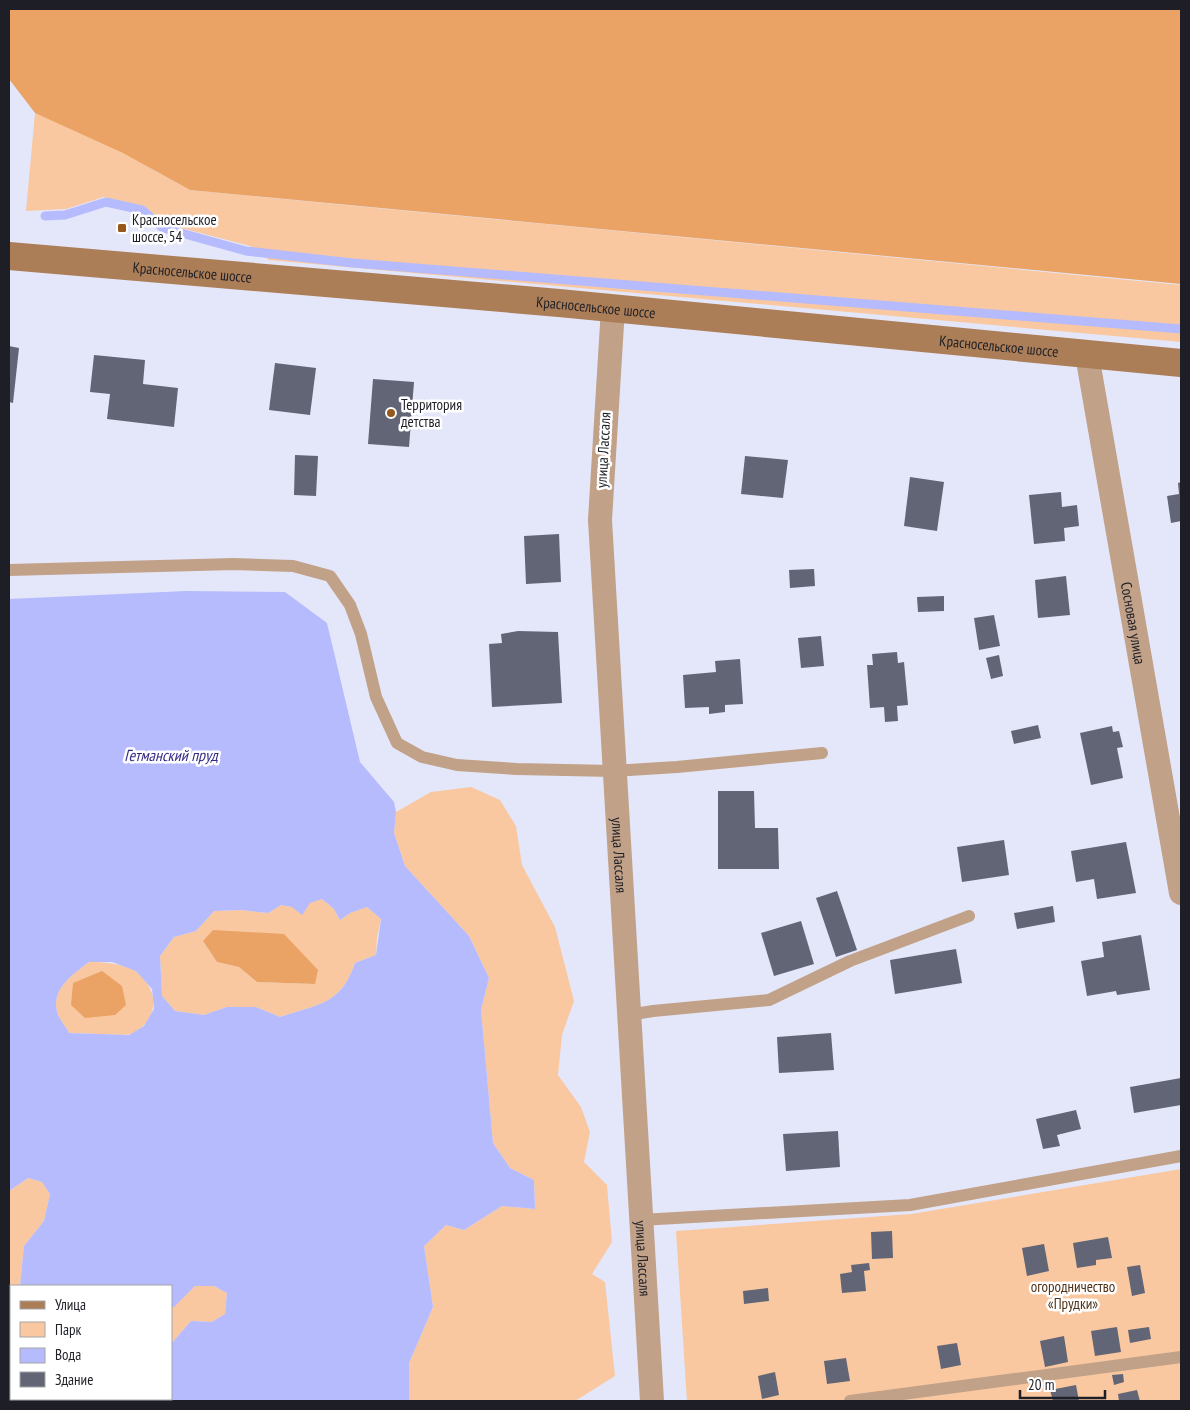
<svg xmlns="http://www.w3.org/2000/svg" width="1190" height="1410" font-family="'PT Sans Narrow',sans-serif">
	<style>
		.green { fill: #f9c8a1; fill-rule: evenodd }
		.forest { fill: #eaa365 }
		.water { fill: #b5bbfc; fill-rule: evenodd }
		.lines { fill: none; stroke-linecap: round; stroke-linejoin: round }
		.stream { stroke: #b5bbfc; stroke-width: 9 }
		.building { fill: #626575 }
		.service { stroke: #c1a188; stroke-width: 12 }
		.minor { stroke: #c1a188; stroke-width: 24 }
		.secondary { stroke: #ac7e58; stroke-width: 28 }
		.poi-dot { fill: #96581c; stroke: #fff; stroke-width: 2 }
		.labels { text-anchor: middle; dominant-baseline: central; stroke-width: 5; stroke-linejoin: round; paint-order: stroke }
		.poi-label { font-size: 15px; fill: #1e1f26; stroke: #fff; text-anchor: start }
		.street-label { font-size: 15px; fill: #1e1f26; stroke: #fff }
		.park-label { font-size: 15px; fill: #4f3217; stroke: #fff }
		.water-label { font-size: 16px; font-style: italic; fill: #332c86; stroke: #fff }
	</style>
	<rect width="100%" height="100%" fill="#e4e7fa"/>
	<g class="green">
		<polygon points="9,9 1181,9 150,168 190,190 1181,285 1181,342 269,260 250,246 166,224 144,206 104,197 66,209 26,211 35,113 43,116"/>
		<polygon points="471,787 500,800 516,826 522,865 555,927 574,1001 562,1035 558,1075 581,1107 590,1132 584,1162 607,1185 612,1242 592,1274 605,1282 615,1376 575,1401 409,1401 409,1363 433,1307 424,1246 446,1225 464,1230 502,1206 535,1209 534,1180 510,1168 493,1143 481,1010 489,978 469,936 405,866 394,833 396,812 431,792"/>
		<path d="M322,899L334,909L340,920L350,913L367,907L381,919L377,938L376,955L355,963C341,1005 318,1004 280,1017L256,1007H227L204,1015L175,1011L162,996L160,956L174,937L196,931L214,911L241,910L268,913L281,905L292,907ZM203,941L315,984L257,982L239,967L217,962Z"/>
		<path d="M89,962C105,962 119,963 134,970C138,972 142,977 145,981C161,1000 153,1024 131,1034C127,1036 79,1033 69,1033C66,1027 59,1019 57,1012C51,989 73,974 89,962Z"/>
		<polygon points="1181,1169 1181,1401 687,1401 676,1231 911,1214"/>
		<polygon points="28,1178 42,1182 50,1194 44,1221 24,1246 20,1286 11,1286 11,1301 9,1302 9,1191"/>
		<polygon points="195,1286 214,1286 227,1293 225,1314 212,1322 191,1321 171,1344 171,1307"/>
	</g>
	<g class="forest">
		<polygon points="9,9 1181,9 1181,284 190,190 123,153 35,113 9,79"/>
		<polygon points="213,930 284,934 318,970 315,984 257,982 239,967 217,962 203,941"/>
		<polygon points="102,971 122,986 126,1005 115,1015 85,1018 71,1005 73,983"/>
	</g>
	<path class="water" d="M186,591L285,592L327,623L360,762L394,802L396,812L394,833L405,866L469,936L489,978L481,1010L493,1143L510,1168L534,1180L535,1209L502,1206L464,1230L446,1225L424,1246L433,1307L409,1363V1401H9V1302L11,1301V1399H171V1344L191,1321L212,1322L225,1314L227,1293L214,1286H195L174,1307H171V1286H20L24,1246L44,1221L50,1194L42,1182L28,1178L9,1191V599ZM322,899L334,909L340,920L350,913L367,907L381,919L376,955L355,963C341,1005 318,1004 280,1017L256,1007H227L204,1015L175,1011L162,996L160,956L174,937L196,931L214,911L241,910L268,913L281,905L292,907L302,915L310,903ZM89,962H112L136,971L152,989L154,1009L144,1026L129,1035L69,1033C66,1027 59,1019 57,1012C51,989 73,974 89,962Z"/>
	<g class="lines">
		<polyline class="stream" points="45,216 65,215 106,202 142,210 163,228 246,251 353,263 1181,329"/>
	</g>
	<g class="building">
		<polygon points="9,346 19,348 13,403 9,402"/>
		<polygon points="94,355 145,360 143,384 178,388 174,427 107,419 110,394 90,392"/>
		<polygon points="275,363 316,368 310,415 269,410"/>
		<polygon points="373,379 414,382 409,447 368,444"/>
		<polygon points="295,455 318,456 316,496 294,495"/>
		<polygon points="745,456 788,460 783,498 741,494"/>
		<polygon points="910,477 944,482 937,531 904,526"/>
		<polygon points="1181,482 1181,521 1171,523 1167,496 1179,494 1178,483"/>
		<polygon points="1061,492 1062,507 1077,505 1079,526 1064,528 1065,541 1034,544 1029,495"/>
		<polygon points="559,534 561,582 526,584 524,536"/>
		<polygon points="814,569 815,586 790,588 789,570"/>
		<polygon points="1066,576 1070,615 1038,618 1035,580"/>
		<polygon points="944,596 944,611 918,612 917,597"/>
		<polygon points="994,615 1000,646 979,650 974,618"/>
		<polygon points="518,631 558,632 562,703 492,707 489,644 502,643 501,634"/>
		<polygon points="821,636 824,666 801,668 798,638"/>
		<polygon points="897,652 898,663 904,662 908,705 897,706 898,721 885,722 884,707 870,708 867,665 873,665 872,654"/>
		<polygon points="999,655 1003,676 991,679 986,658"/>
		<polygon points="740,659 743,704 725,705 725,712 709,714 709,707 685,708 683,675 716,672 715,661"/>
		<polygon points="1038,725 1041,738 1014,744 1011,731"/>
		<polygon points="1112,726 1113,732 1119,731 1123,747 1117,748 1123,778 1091,785 1080,733"/>
		<polygon points="718,791 754,791 755,828 778,828 779,869 718,869"/>
		<polygon points="1004,840 1009,875 962,882 957,847"/>
		<polygon points="1126,842 1136,893 1097,899 1094,879 1076,882 1071,851"/>
		<polygon points="837,891 857,950 836,957 816,898"/>
		<polygon points="1053,906 1055,922 1017,929 1014,913"/>
		<polygon points="801,921 814,964 774,976 761,933"/>
		<polygon points="1141,935 1150,990 1117,995 1116,991 1087,996 1081,961 1104,957 1102,942"/>
		<polygon points="956,949 962,983 895,994 890,960"/>
		<polygon points="831,1033 834,1070 779,1073 777,1037"/>
		<polygon points="1181,1078 1181,1105 1134,1113 1130,1087"/>
		<polygon points="1076,1110 1081,1129 1057,1135 1060,1146 1043,1149 1036,1119"/>
		<polygon points="838,1131 840,1167 786,1171 783,1134"/>
		<polygon points="892,1231 893,1258 872,1259 871,1232"/>
		<polygon points="1108,1237 1112,1258 1096,1260 1096,1265 1077,1268 1073,1243"/>
		<polygon points="1044,1244 1049,1271 1027,1276 1022,1248"/>
		<polygon points="869,1263 870,1270 864,1271 866,1291 842,1293 840,1274 852,1272 851,1265"/>
		<polygon points="1140,1265 1145,1293 1132,1296 1127,1267"/>
		<polygon points="768,1288 769,1301 744,1304 743,1291"/>
		<polygon points="1117,1327 1121,1352 1095,1356 1091,1331"/>
		<polygon points="1149,1327 1151,1339 1130,1343 1128,1330"/>
		<polygon points="1064,1336 1068,1362 1045,1367 1040,1341"/>
		<polygon points="957,1343 961,1365 941,1369 937,1346"/>
		<polygon points="846,1358 850,1381 827,1384 824,1361"/>
		<polygon points="775,1372 779,1395 762,1399 758,1376"/>
		<polygon points="1123,1374 1124,1382 1114,1385 1112,1375"/>
		<polygon points="1076,1385 1079,1401 1053,1401 1050,1390"/>
		<polygon points="1137,1390 1140,1401 1119,1401 1118,1394"/>
	</g>
	<g class="lines">
		<g class="service">
			<polyline points="9,570 234,564 293,566 330,576 350,605 361,634 376,697 397,743 422,757 457,765 517,769 613,771 677,767 822,753"/>
			<polyline points="628,1015 653,1011 769,1000 850,961 969,916"/>
			<polyline points="640,1220 910,1205 1181,1156"/>
			<polyline points="850,1401 1181,1357"/>
		</g>
		<g class="minor">
			<path id="s1" d="M613,308L600,520L652,1401"/>
			<path id="s2" d="M1087,355L1181,893"/>
		</g>
		<path class="secondary" id="s3" d="M9,256L559,303L1181,363"/>
	</g>
	<g class="poi-dot">
		<rect x="117" y="223" width="10" height="10" rx="2.5"/>
		<circle cx="391" cy="413" r="5"/>
	</g>
	<g class="labels">
		<g class="poi-label">
			<text x="132" y="219">Красносельское<tspan x="132" dy="17">шоссе, 54</tspan></text>
			<text x="401" y="404">Территория<tspan x="401" dy="17">детства</tspan></text>
		</g>
		<g class="street-label">
			<text stroke="none"><textPath href="#s3" startOffset="184">Красносельское шоссе</textPath></text>
			<text stroke="none"><textPath href="#s3" startOffset="589">Красносельское шоссе</textPath></text>
			<text stroke="none"><textPath href="#s3" startOffset="994">Красносельское шоссе</textPath></text>
			<text transform="translate(603 450) rotate(-87)">улица Лассаля</text>
			<text stroke="none"><textPath href="#s2" startOffset="272">Сосновая улица</textPath></text>
			<text stroke="none"><textPath href="#s1" startOffset="548">улица Лассаля</textPath></text>
			<text stroke="none"><textPath href="#s1" startOffset="952">улица Лассаля</textPath></text>
		</g>
		<g class="park-label">
			<text x="1073" y="1286">огородничество<tspan x="1073" dy="17">«Прудки»</tspan></text>
		</g>
		<g class="water-label">
			<text x="171" y="755">Гетманский пруд</text>
		</g>
	</g>
	<rect width="1190" height="1410" fill="none" stroke="#1e1f26" stroke-width="20"/>
	<rect x="10" y="1285" width="162" height="115" fill="#ffffff" stroke="#a5a5a8"/>
	<rect x="20" y="1301" width="25" height="8" fill="#ac7e58" stroke="#a5a5a8"/>
	<text x="55" y="1310" font-size="15" fill="#1e1f26">Улица</text>
	<rect x="20" y="1322" width="25" height="15" fill="#f9c8a1" stroke="#a5a5a8"/>
	<text x="55" y="1335" font-size="15" fill="#1e1f26">Парк</text>
	<rect x="20" y="1348" width="25" height="15" fill="#b5bbfc" stroke="#a5a5a8"/>
	<text x="55" y="1360" font-size="15" fill="#1e1f26">Вода</text>
	<rect x="20" y="1372" width="25" height="15" fill="#626575" stroke="#a5a5a8"/>
	<text x="55" y="1385" font-size="15" fill="#1e1f26">Здание</text>
	<path d="M1020 1390v8h85v-8" fill="none" stroke="#1e1f26" stroke-width="2.5"/>
	<text x="1028" y="1390" font-size="15" fill="#1e1f26" stroke="#ffffff" stroke-width="4" paint-order="stroke">20 m</text>
</svg>
